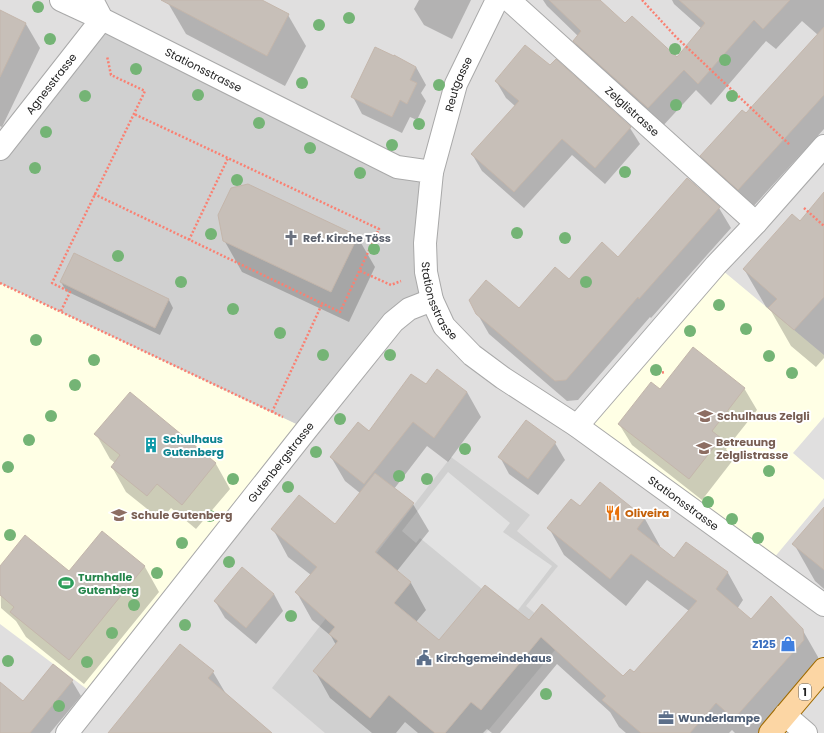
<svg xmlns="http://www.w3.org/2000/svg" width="824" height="733" font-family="Poppins,sans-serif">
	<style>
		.residential { fill: #e0dfdf }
		.education { fill: #ffffe5 }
		.religious { fill: #d0d0d0 }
		.parking { fill: #e2e2e2 }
		.shadow { fill: #0003 }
		.building { fill: #c7bfb8; stroke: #c4b6ab }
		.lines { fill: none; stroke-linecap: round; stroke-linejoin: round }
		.minor-casing { stroke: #a9a9a9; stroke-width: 24 }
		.major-casing { stroke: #a06b00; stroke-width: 24 }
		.path { stroke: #fa8072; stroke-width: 2.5; stroke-dasharray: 2 2; stroke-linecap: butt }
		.minor { stroke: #fff; stroke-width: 22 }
		.major { stroke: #fcd6a4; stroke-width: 22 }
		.tree { fill: #74b475 }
		.labels { text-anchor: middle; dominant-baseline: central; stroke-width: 4; stroke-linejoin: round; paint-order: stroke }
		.shield { fill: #fff; stroke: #646464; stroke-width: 1 }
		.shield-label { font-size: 10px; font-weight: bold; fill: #222 }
		.street-label { font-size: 11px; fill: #222; stroke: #fff }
		.worship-label { font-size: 11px; font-weight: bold; fill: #5b616d; stroke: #fff; text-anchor: start }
		.education-label { font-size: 11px; font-weight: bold; fill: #785e54; stroke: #fff; text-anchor: start }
		.culture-label { font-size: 11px; font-weight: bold; fill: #0d838f; stroke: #fff; text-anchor: start }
		.food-label { font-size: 11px; font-weight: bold; fill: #c56008; stroke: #fff; text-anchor: start }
		.leisure-label { font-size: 11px; font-weight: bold; fill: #27864d; stroke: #fff; text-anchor: start }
		.shop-label { font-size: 11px; font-weight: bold; fill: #366cbe; stroke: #fff; text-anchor: end }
		.service-label { font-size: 11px; font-weight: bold; fill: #4e5e75; stroke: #fff; text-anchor: start }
	</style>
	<rect width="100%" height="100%" fill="#f2efe9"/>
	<rect class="residential" x="0" y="0" width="824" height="733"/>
	<g class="education">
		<polygon points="716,265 824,355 824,417 793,453 824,480 824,498 768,565 577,426"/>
		<polygon points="0,283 307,429 96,696 0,624"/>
	</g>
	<g class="religious">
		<polygon points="102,19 432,172 432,300 409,309 307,429 0,283 0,149"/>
		<polygon points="451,457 530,515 517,531 558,566 526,606 565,638 486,733 325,733 272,688"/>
	</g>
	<polygon class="parking" points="448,472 510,523 503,532 552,566 518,610 485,585 482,589 420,538 416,543 402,531"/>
	<g class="shadow">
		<polygon points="170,0 260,0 288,15 306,46 285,86 186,34 168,3"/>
		<polygon points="419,0 471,0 452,39 424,25 414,9"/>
		<polygon points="543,0 600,0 602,4 625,24 677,59 702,29 674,4 672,0 824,0 824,129 750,210 713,177 701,156 746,114 818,35 802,21 776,49 766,41 711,105 696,90 660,129 586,62 574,41 578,36 547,6"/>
		<polygon points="0,11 26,24 40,48 2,127 0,126"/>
		<polygon points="416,67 426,85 421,93 426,101 417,120 410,117 402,133 362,114 353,97"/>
		<polygon points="496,81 630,128 640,144 605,184 572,155 524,208 482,171 472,154 515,106 506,98"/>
		<polygon points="688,179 719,208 731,228 651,318 650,317 578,400 567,401 489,334 477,313 519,309 569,281 618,258"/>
		<polygon points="824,194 824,358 816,367 791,346 771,311 766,307 744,269 800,222"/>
		<polygon points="357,236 375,267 349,322 242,272 224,240"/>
		<polygon points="61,282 169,300 173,308 160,335 66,291"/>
		<polygon points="426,385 467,392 481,417 448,462 427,446 394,489 413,504 429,531 397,571 411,583 426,610 416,622 439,641 529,622 623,677 634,674 689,611 647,580 626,606 564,555 549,528 580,507 600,483 645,519 660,546 659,548 675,559 686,543 728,573 743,600 737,609 751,620 802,629 818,657 819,668 762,733 735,733 732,730 729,733 626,733 619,727 610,712 557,664 500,733 492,733 487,729 483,733 418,733 405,722 396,733 372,733 330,698 315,671 336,645 331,636 312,620 297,593 311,575 288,557 273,529 335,525 360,493 345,481 331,457 369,432"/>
		<polygon points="744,388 757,410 726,449 733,460 702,500 632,445 619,424 660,390"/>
		<polygon points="130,394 216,464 230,489 196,529 171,508 161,520 126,492 112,467 115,463 110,459 96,434"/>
		<polygon points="555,443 565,460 538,495 509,474 500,457"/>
		<polygon points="824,508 824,589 815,581 794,544"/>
		<polygon points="102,532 145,567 159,592 84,684 26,637 16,621 1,608 0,567 69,572"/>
		<polygon points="274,594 283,611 256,644 225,618 215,601"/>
		<polygon points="213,672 226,694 271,733 109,733"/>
		<polygon points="72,681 81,696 50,733 0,733 0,683 23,702"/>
	</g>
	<g class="building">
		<polygon points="161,0 262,0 289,14 267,56"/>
		<polygon points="549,0 600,0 625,23 632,16 677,57 705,23 679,0 790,0 763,29 754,20 698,84 684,70 648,108 573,41 581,31"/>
		<polygon points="0,10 26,23 0,77"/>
		<polygon points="824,27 824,95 738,190 700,156 742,110 746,113"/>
		<polygon points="525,45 550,65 556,59 631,127 595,168 562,139 514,192 471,154 519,101 495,81"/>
		<polygon points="375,47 394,56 394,55 416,67 410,80 417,83 407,104 400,100 392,117 351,97"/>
		<polygon points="687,178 720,207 639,299 638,297 566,380 555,381 476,314 469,300 486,280 519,308 555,267 569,279 602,242 618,257"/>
		<polygon points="248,184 358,236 331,292 223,241 218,215 231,188"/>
		<polygon points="824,192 824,297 794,330 768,308 777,299 743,269 792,214 800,221"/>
		<polygon points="74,253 169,299 155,328 60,282"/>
		<polygon points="693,347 745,388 712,431 721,438 689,479 618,424 651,382 660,389"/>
		<polygon points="437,369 467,392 434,438 413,422 364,484 330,457 358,422 369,431 411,374 426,384"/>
		<polygon points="130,392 216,463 182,505 157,484 147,496 111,467 120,455 94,434"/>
		<polygon points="526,420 556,442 528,479 498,457"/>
		<polygon points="375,473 414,503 375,552 411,582 394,603 439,640 485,585 529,620 542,604 623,676 630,669 634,672 697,601 631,554 610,579 547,528 571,499 580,506 600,482 645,518 637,529 674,558 686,542 728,572 716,589 751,619 771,596 803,629 804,640 734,719 716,703 690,733 641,733 602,700 606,696 541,637 481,710 471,702 445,733 435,733 389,695 370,718 313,671 338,641 329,634 335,627 295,592 317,567 271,529 299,495 335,524"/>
		<polygon points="824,507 824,570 792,544"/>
		<polygon points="102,531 145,566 69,660 10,612 14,607 0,595 0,566 25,535 69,571"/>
		<polygon points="242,567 274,594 246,628 214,601"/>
		<polygon points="180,644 214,671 208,678 272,733 108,733"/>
		<polygon points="53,664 73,680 30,733 0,733 0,682 23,701"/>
	</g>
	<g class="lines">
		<defs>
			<g id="minor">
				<path id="s1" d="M92,0L102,19L397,167L432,172L425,243L426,272L432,300L444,326L472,355L503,378L577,426L824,605"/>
				<path id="s2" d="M509,0L756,223"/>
				<path id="s3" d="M0,149L102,19L61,0"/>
				<path id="s4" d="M432,172L456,84L497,0"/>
				<polyline points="577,426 716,265 756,223 824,146"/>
				<polyline points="785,715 806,733"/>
				<path id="s5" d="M67,733L307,429L393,322L409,309L432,300"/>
			</g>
			<polyline id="major" points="770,733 824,669"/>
		</defs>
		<use href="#minor" class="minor-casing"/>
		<use href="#major" class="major-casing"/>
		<g class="path">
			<polyline points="642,0 676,37 790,145"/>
			<polyline points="94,194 340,312 379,229 134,114"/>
			<polyline points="804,208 824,226"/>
			<polyline points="189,240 228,158"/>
			<polyline points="360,271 391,285 401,281"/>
			<polyline points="0,283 283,417"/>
			<polyline points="61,311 70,292 52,283 145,91 111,75 107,56"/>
			<polyline points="658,373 665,372"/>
			<polyline points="272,412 322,304"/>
		</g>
		<use href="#minor" class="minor"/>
		<use href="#major" class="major"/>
	</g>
	<g class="tree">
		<circle cx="38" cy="7" r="6"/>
		<circle cx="349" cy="18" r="6"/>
		<circle cx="319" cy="25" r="6"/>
		<circle cx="50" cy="39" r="6"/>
		<circle cx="675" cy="49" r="6"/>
		<circle cx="725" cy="60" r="6"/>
		<circle cx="136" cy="69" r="6"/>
		<circle cx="302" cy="83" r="6"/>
		<circle cx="439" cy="85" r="6"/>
		<circle cx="198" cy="95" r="6"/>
		<circle cx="85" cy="96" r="6"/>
		<circle cx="732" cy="96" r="6"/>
		<circle cx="676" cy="105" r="6"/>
		<circle cx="259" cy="123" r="6"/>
		<circle cx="419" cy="124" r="6"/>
		<circle cx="46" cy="132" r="6"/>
		<circle cx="392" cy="145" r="6"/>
		<circle cx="310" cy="148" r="6"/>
		<circle cx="35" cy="168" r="6"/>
		<circle cx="625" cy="172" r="6"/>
		<circle cx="360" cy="173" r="6"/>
		<circle cx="237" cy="180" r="6"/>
		<circle cx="517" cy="233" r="6"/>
		<circle cx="211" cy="234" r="6"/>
		<circle cx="565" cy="238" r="6"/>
		<circle cx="374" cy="249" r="6"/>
		<circle cx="118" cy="256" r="6"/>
		<circle cx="181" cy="282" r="6"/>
		<circle cx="586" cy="282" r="6"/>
		<circle cx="719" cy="305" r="6"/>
		<circle cx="233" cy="309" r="6"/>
		<circle cx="746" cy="329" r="6"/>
		<circle cx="690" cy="331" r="6"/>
		<circle cx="280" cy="333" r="6"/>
		<circle cx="36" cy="340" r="6"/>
		<circle cx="323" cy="355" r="6"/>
		<circle cx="390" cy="355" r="6"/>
		<circle cx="769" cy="356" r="6"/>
		<circle cx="94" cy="360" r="6"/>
		<circle cx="656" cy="370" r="6"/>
		<circle cx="792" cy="373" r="6"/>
		<circle cx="75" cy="385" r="6"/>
		<circle cx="51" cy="416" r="6"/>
		<circle cx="340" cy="419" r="6"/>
		<circle cx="29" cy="440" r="6"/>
		<circle cx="465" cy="449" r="6"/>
		<circle cx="316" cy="452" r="6"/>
		<circle cx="8" cy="467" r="6"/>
		<circle cx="769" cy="471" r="6"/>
		<circle cx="399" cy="476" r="6"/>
		<circle cx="233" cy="479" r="6"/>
		<circle cx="427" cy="479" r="6"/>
		<circle cx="288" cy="487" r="6"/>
		<circle cx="708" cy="502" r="6"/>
		<circle cx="210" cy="516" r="6"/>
		<circle cx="732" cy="519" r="6"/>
		<circle cx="10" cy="535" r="6"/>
		<circle cx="758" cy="538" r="6"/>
		<circle cx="182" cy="543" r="6"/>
		<circle cx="229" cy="562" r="6"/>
		<circle cx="157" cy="573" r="6"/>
		<circle cx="134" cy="605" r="6"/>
		<circle cx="291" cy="616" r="6"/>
		<circle cx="185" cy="625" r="6"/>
		<circle cx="112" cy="633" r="6"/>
		<circle cx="8" cy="661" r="6"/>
		<circle cx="87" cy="662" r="6"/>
		<circle cx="546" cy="694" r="6"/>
		<circle cx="59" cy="706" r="6"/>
	</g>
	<defs>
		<symbol id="church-bare" viewBox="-9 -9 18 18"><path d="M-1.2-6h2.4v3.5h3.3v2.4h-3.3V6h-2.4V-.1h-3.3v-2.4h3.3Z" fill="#6b7280" stroke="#fff" stroke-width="2.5" paint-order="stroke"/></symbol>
		<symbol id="school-bare" viewBox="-9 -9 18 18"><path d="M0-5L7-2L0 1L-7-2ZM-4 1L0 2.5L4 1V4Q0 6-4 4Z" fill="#8d6e63" stroke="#fff" stroke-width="2.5" paint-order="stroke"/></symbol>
		<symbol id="building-bare" viewBox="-9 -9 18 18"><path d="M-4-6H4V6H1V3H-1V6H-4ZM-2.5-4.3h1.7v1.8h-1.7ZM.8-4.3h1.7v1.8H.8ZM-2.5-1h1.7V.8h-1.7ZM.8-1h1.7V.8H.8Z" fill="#0f9aa8" stroke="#fff" stroke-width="2.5" paint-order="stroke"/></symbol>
		<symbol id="restaurant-bare" viewBox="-9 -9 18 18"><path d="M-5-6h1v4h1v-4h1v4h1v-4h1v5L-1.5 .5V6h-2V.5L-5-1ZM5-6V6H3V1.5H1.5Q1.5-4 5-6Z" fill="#e8710a" stroke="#fff" stroke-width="2.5" paint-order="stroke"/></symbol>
		<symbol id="stadium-bare" viewBox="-9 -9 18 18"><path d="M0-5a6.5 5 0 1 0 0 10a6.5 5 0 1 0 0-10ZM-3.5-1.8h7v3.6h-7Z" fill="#2e9e5b" stroke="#fff" stroke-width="2.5" paint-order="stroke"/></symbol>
		<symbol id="shop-bare" viewBox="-9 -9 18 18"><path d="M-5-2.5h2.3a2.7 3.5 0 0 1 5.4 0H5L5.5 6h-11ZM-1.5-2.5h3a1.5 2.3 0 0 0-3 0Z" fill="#3f7fe0" stroke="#fff" stroke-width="2.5" paint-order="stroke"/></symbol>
		<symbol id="civic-bare" viewBox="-9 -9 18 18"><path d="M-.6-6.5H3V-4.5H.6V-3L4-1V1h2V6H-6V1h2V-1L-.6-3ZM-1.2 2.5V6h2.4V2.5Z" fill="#5c6f8a" stroke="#fff" stroke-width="2.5" paint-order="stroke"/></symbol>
		<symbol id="office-bare" viewBox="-9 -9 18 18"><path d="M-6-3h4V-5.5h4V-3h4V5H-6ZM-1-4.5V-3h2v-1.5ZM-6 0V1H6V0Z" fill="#5c6f8a" stroke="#fff" stroke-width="2.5" paint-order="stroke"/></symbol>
	</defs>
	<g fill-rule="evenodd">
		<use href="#church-bare" x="280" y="227" width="22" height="22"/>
		<use href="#school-bare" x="694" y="405" width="22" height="22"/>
		<use href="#building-bare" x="140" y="434" width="22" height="22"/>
		<use href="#school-bare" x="693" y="437" width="22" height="22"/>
		<use href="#restaurant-bare" x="602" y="502" width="22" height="22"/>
		<use href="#school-bare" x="108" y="504" width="22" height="22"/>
		<use href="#stadium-bare" x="55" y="572" width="22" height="22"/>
		<use href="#shop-bare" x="777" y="633" width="22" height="22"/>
		<use href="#civic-bare" x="413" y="647" width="22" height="22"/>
		<use href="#office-bare" x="655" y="707" width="22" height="22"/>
	</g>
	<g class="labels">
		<rect class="shield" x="799" y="684" width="12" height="16" rx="3"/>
		<g class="shield-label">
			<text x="805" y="692">1</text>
		</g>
		<g class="street-label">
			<text stroke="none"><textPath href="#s1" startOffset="135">Stationsstrasse</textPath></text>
			<text stroke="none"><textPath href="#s3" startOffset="83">Agnesstrasse</textPath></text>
			<text stroke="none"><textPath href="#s4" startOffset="92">Reutgasse</textPath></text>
			<text stroke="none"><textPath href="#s2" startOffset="166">Zelglistrasse</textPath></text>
			<text stroke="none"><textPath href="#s1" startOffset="519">Stationsstrasse</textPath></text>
			<text stroke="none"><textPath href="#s5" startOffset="345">Gutenbergstrasse</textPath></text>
			<text stroke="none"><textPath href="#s1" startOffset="843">Stationsstrasse</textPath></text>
		</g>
		<g class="worship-label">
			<text x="303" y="238">Ref. Kirche Töss</text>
		</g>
		<g class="education-label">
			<text x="717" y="416">Schulhaus Zelgli</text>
			<text x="716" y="442">Betreuung<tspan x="716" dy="13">Zelglistrasse</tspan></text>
			<text x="131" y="515">Schule Gutenberg</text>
		</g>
		<g class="culture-label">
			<text x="163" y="439">Schulhaus<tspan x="163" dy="13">Gutenberg</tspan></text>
		</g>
		<g class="food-label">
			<text x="625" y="513">Oliveira</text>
		</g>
		<g class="leisure-label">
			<text x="78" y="577">Turnhalle<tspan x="78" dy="13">Gutenberg</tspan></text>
		</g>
		<g class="shop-label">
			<text x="776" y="644">Z125</text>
		</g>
		<g class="service-label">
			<text x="436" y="658">Kirchgemeindehaus</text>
			<text x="678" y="718">Wunderlampe</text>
		</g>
	</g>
</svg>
